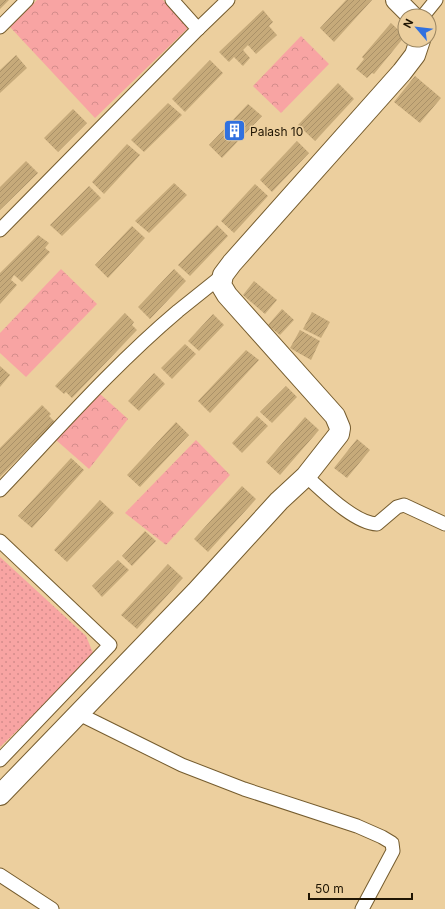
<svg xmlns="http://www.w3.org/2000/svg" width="445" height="909" font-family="Inter,sans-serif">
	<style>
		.grass { fill: url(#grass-dots) }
		.park { fill: url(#park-crowns) }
		.building { fill: url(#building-hatch) }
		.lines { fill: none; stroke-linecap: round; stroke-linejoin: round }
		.minor-casing { stroke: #755c2e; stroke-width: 15 }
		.primary-casing { stroke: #755c2e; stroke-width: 22 }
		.minor { stroke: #fff; stroke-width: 13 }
		.primary { stroke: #fff; stroke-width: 20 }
		.labels { text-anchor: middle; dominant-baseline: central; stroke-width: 3; stroke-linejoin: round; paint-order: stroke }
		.poi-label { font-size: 12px; fill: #1f1503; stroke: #eccf9e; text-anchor: start }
	</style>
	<defs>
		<pattern id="grass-dots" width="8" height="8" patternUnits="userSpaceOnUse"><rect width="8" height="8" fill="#f8a4a3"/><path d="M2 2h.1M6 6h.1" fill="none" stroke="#d48c8b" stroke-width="1.8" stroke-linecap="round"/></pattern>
		<pattern id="park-crowns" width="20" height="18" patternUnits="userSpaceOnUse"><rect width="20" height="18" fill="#f8a4a3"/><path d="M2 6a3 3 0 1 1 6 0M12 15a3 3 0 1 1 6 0" fill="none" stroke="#d48c8b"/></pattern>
		<pattern id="building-hatch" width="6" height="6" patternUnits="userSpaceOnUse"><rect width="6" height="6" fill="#c6aa7a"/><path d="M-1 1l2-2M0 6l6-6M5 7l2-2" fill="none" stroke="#aa9168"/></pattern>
	</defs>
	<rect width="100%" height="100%" fill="#eccf9e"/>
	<polygon class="grass" points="0,557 86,636 93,653 41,708 0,747"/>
	<g class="park">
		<polygon points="37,0 163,0 189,27 95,118 10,27"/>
		<polygon points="301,36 329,64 281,113 253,86"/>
		<polygon points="61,269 97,304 26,377 0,353 0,333"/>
		<polygon points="100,394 128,419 89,469 56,440"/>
		<polygon points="196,440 230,475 166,545 125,513"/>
	</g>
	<g class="building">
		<polygon points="0,0 9,0 0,9"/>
		<polygon points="346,0 372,0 334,42 320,28"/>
		<polygon points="263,10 273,22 269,26 277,35 256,54 248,45 243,50 250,58 243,66 234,57 229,62 219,52"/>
		<polygon points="391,23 405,36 374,74 372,73 367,78 356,69 364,59 362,57"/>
		<polygon points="16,55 27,68 0,93 0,70"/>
		<polygon points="210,60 223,73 185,112 172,99"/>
		<polygon points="415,76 441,98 420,123 394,102"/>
		<polygon points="338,83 354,99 315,141 298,125"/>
		<polygon points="168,103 182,115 144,152 131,140"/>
		<polygon points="248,104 262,116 222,158 209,145"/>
		<polygon points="73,109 87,123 58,152 44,138"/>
		<polygon points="297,141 309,153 272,192 260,180"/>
		<polygon points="127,144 140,155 104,194 92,182"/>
		<polygon points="26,161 38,173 0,210 0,187"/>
		<polygon points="174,183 187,195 149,233 135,221"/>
		<polygon points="255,184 268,196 234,233 221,221"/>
		<polygon points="89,186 101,198 62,236 50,225"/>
		<polygon points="217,225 228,236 190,276 178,265"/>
		<polygon points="132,226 145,238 108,278 95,265"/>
		<polygon points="38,235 49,243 45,248 50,252 22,282 14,275 11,280 17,285 0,304 0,273"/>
		<polygon points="174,269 186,281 150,319 138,307"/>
		<polygon points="254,281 277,300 265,314 243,295"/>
		<polygon points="282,309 294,320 280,335 268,325"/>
		<polygon points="312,312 330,322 321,338 303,329"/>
		<polygon points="125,313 134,322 132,325 137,330 72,398 66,392 64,394 55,386"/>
		<polygon points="213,314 224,325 199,351 188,341"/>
		<polygon points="300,330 320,341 311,360 290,348"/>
		<polygon points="185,344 196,354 172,379 161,368"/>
		<polygon points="246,350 259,360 210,413 198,401"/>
		<polygon points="0,366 10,375 0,387"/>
		<polygon points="154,373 165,384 139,411 128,401"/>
		<polygon points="286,386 297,397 272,423 260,412"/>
		<polygon points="42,405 51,414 49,416 55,422 0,477 0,448"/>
		<polygon points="257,416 268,426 242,453 232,443"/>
		<polygon points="305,417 319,430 280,475 266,462"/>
		<polygon points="176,422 189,435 140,487 127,475"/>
		<polygon points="357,439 370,450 347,478 334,468"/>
		<polygon points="71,458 84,470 32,528 18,516"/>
		<polygon points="242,486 256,499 208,552 194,539"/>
		<polygon points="100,500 114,513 67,562 54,550"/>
		<polygon points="145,531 156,541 132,566 122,556"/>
		<polygon points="118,560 129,570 102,597 92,586"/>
		<polygon points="168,564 183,578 137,629 121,615"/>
	</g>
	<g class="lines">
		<defs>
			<g id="minor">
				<polyline points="423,16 436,0"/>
				<polyline points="0,27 27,0"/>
				<polyline points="198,29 228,0"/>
				<polyline points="0,230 198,29 172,0"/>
				<path d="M306,476C323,491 354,523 377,524L397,507L404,505L445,524"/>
				<path d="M0,490C58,429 114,365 178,311C193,299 208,287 223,275"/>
				<polyline points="0,541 110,645 0,760"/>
				<polyline points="79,714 182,765 244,789 357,826 382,837 392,843 393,851 362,909"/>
				<polyline points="0,875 52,909"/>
			</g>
			<g id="primary">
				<polyline points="396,0 412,16"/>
				<polyline points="0,795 196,592 279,501 306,476 339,434 340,428 335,416 227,295 221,285 223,275 232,263 402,72 415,55 420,40"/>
			</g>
		</defs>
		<use href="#minor" class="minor-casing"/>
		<use href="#primary" class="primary-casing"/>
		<use href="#minor" class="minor"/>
		<use href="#primary" class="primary"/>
	</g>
	<defs>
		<symbol id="building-square" viewBox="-11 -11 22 22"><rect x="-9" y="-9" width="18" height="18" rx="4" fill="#3171df" stroke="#eccf9e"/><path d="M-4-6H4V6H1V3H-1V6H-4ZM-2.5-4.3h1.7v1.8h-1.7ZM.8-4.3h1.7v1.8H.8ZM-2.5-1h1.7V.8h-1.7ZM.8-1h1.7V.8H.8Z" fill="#fff"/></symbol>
	</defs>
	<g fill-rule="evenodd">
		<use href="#building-square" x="222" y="118" width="25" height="25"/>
	</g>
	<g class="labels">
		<g class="poi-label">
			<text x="250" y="131">Palash 10</text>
		</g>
	</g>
	<g transform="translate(417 28) rotate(298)"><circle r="19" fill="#eccf9e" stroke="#9a8560"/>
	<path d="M0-3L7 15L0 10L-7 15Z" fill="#3171df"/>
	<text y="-6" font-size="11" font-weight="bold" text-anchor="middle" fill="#1f1503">N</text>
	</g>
	<path d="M309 893v6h103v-6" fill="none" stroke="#1f1503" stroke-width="2"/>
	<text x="315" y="893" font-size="12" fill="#1f1503" stroke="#eccf9e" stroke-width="3" paint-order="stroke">50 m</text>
</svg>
